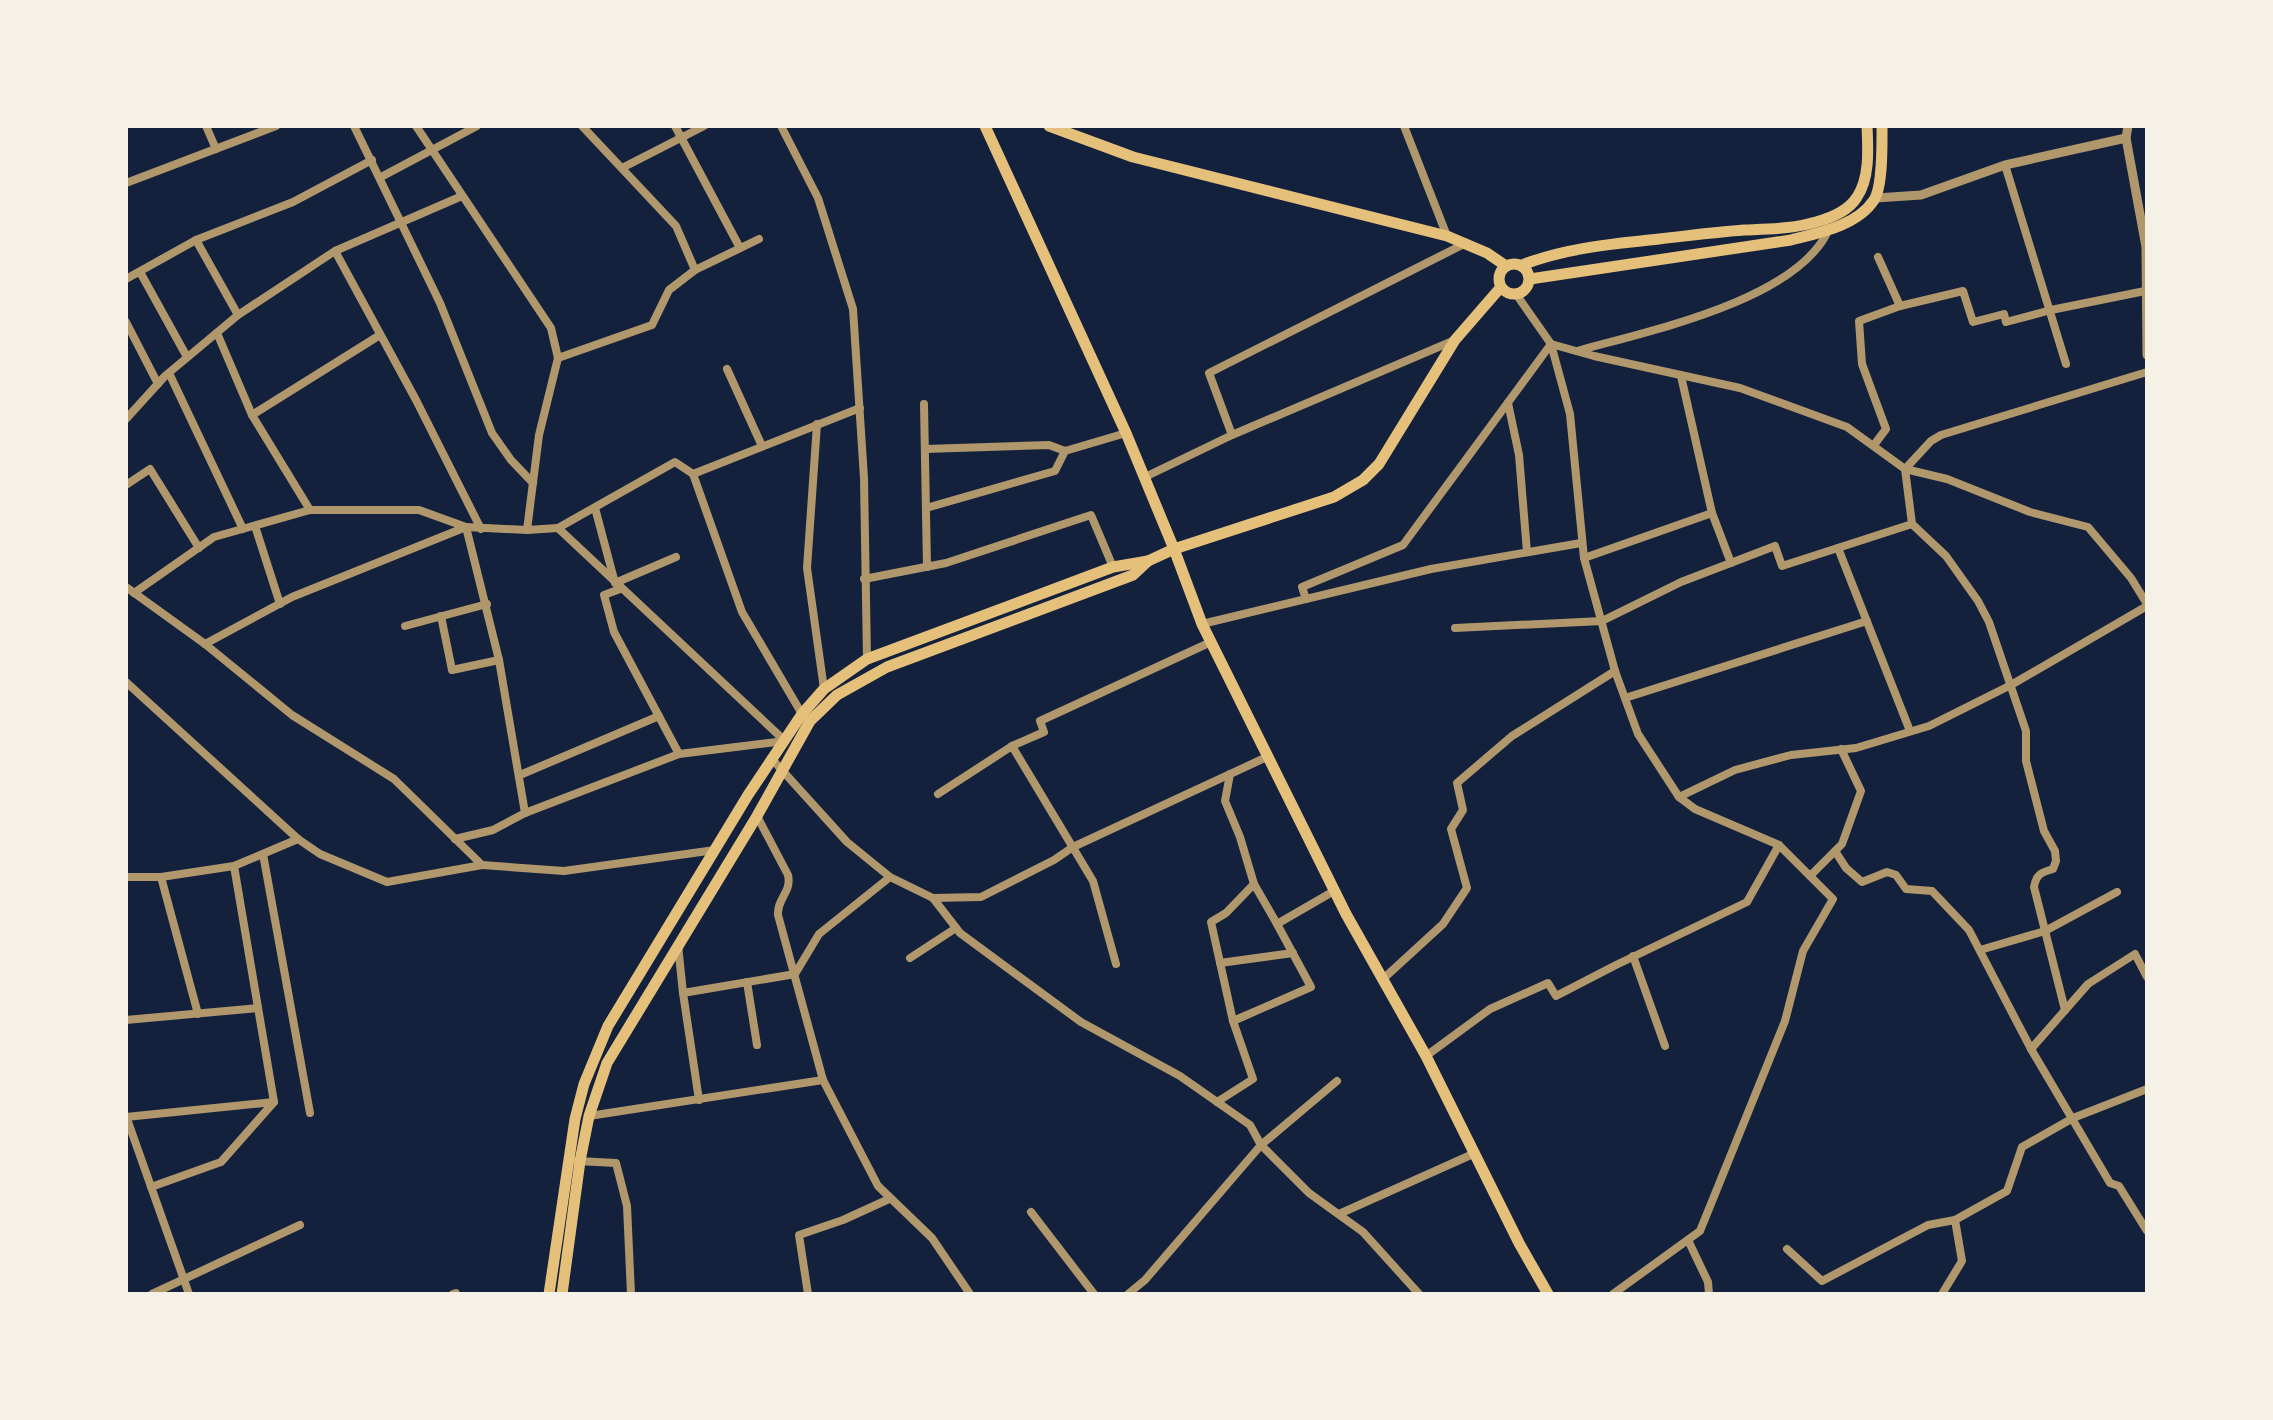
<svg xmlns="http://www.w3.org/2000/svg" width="2273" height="1420" font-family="'Crimson Pro',serif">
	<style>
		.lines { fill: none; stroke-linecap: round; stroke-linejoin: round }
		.minor { stroke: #b1986c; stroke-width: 8 }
		.tertiary { stroke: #b1986c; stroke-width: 9 }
		.secondary { stroke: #e5c07b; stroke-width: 11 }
	</style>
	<rect width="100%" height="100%" fill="#14213d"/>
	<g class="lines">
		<g class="minor">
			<polyline points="206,126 216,149"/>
			<polyline points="354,126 440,303 492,433 511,460 533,483"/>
			<polyline points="416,126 551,328 558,358 539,435 527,530 558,528"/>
			<polyline points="675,126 740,248"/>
			<polyline points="781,126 818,198 853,309 864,478 867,659"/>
			<polyline points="1404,126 1447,236"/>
			<polyline points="2005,165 2066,364"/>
			<polyline points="622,168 704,126"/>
			<polyline points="381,177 477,126"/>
			<polyline points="126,183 276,126"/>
			<polyline points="196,240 293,202 372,160"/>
			<polyline points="335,251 416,400 481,529"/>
			<polyline points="695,270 759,239"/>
			<polyline points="140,272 187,357"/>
			<polyline points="126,279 196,240 238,315"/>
			<polyline points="1516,294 1551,344 1594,356 1740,388 1847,427 1905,469 1947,479 2030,512 2088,527 2131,578 2147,604"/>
			<polyline points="1900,306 1963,291 1973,322 2004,314 2006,322 2051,310 2145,291"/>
			<polyline points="126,322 158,384"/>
			<polyline points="217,333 252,415 380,335"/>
			<polyline points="1551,344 1570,414 1584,558 1615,671 1638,734 1679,797 1695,809 1779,845 1833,899 1803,951 1785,1021 1700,1231 1613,1294"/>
			<path d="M1577,351C1648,331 1795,301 1828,231"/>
			<polyline points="558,358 652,325 669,290 695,270 676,226 582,126"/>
			<polyline points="727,369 762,446"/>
			<polyline points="169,373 243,529"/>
			<polyline points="1681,376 1712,513"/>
			<polyline points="1508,403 1519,455 1527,552"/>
			<polyline points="924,404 927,567"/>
			<polyline points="252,415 310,510"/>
			<polyline points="126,419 165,376 238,315 335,251 462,196"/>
			<polyline points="817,424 807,568 824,689"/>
			<polyline points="1232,435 1209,373 1466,243"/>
			<polyline points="1874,445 1886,429 1862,364 1859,321 1900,306 1878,257"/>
			<polyline points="925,449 1049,445 1065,451 1126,433"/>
			<polyline points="693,474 742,612 802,714"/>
			<polyline points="1145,477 1232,435 1455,340"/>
			<polyline points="126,485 150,469 199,548"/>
			<polyline points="595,508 615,583 676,557"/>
			<polyline points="926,508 1055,471 1065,451"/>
			<polyline points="255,526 280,604"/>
			<polyline points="1838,548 1910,731"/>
			<polyline points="1584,558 1712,513 1731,563"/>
			<polyline points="864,579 946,563 1091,515 1113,567"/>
			<polyline points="126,587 205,644 292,715 394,779 482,865 564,871 715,850"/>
			<polyline points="620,589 604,595 614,632 679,754 785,741"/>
			<polyline points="134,593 214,537 310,510 419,510 466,527 499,660 525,813"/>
			<polyline points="1306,599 1302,587 1403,545 1551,344"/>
			<polyline points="441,616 452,670 499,660"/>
			<polyline points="1202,624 1431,569 1581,543"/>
			<polyline points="405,626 487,604"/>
			<polyline points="1455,628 1602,621 1681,582 1775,546 1782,566 1912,524"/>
			<polyline points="205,644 292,597 466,527 527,530"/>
			<polyline points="126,682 298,839 320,854 387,882 482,865"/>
			<polyline points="1625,698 1867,621"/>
			<polyline points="785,741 558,528 675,462 693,474 860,408"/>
			<polyline points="1012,746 1044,732 1040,721 1211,642"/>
			<polyline points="771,758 847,842 890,877"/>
			<polyline points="1230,774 1225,801 1240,837 1254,884"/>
			<polyline points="520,775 659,716"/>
			<polyline points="938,794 1012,746 1093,881 1116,964"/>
			<polyline points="1679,797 1735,770 1791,755 1856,748 1929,726 2011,685 2147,606"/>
			<path d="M757,816L788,875C792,892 777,898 778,915L823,1080L878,1186L932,1238L970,1294"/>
			<polyline points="455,839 493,830 525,813 679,754"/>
			<polyline points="1835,851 1846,868 1862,882 1887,872 1896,875 1906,889 1932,891 1969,930 2031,1049 2110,1183 2119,1186 2147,1231"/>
			<polyline points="263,854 310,1113"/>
			<polyline points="1810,876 1842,844 1861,791 1841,749"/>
			<polyline points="126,877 161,877 234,866 298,839"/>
			<polyline points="161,877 198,1014"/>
			<polyline points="933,898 981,897 1054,860 1073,847 1269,756"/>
			<polyline points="678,945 683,993 795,974 819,934 890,877 933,898 960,933 1081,1022 1180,1076 1250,1125 1261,1145 1337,1081"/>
			<polyline points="1980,950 2045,931 2117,892"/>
			<polyline points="1633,956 1665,1046"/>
			<polyline points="910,958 956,928"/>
			<polyline points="1220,963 1293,953"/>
			<polyline points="1383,979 1443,924 1467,888 1451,829 1463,810 1457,783 1512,736 1615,671"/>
			<polyline points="747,982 757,1045"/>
			<polyline points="683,993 699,1100"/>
			<path d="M2065,1010L2034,887C2036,874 2042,872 2053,869L2056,861L2055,851L2044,831L2026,761V731L1989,622L1978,601L1946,556L1912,524L1905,469L1931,441L1941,435L2147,372"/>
			<polyline points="126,1020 258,1008"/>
			<polyline points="1233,1021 1311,987 1277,924"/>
			<polyline points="2031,1049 2088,984 2135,954 2147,977"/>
			<polyline points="1426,1056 1490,1009 1548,983 1556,996 1616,965 1747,902 1779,845"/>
			<polyline points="1217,1102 1253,1079 1233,1021 1211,922 1226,913 1254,884 1277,924 1334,891"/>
			<polyline points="126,1116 189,1294"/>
			<polyline points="589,1116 823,1080"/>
			<polyline points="126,1117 274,1102 234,866"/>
			<polyline points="577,1161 616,1163 627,1206 631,1294"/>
			<polyline points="151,1187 221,1162 274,1102"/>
			<polyline points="1031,1212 1094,1294"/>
			<polyline points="1339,1214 1473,1154"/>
			<polyline points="1688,1240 1708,1282 1709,1294"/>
			<polyline points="1787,1249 1822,1281 1928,1225 1955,1220"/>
			<polyline points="152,1294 300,1225"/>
			<polyline points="453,1294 456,1293"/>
			<polyline points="808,1294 799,1235 843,1220 889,1199"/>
			<polyline points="1128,1294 1145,1280 1261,1145 1309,1193 1363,1232 1419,1294"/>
			<polyline points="1942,1294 1962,1261 1955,1220 2007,1191 2022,1147 2073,1118 2147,1089"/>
		</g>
		<g class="tertiary">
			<polyline points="2128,126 2126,138 2146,247 2147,355"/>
			<polyline points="1876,198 1921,195 2005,165 2126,138"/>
		</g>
		<g class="secondary">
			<polyline points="1049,126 1133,157 1447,236 1487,253 1506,266"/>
			<circle cx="1514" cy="279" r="15"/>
			<path d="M1522,265C1565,248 1612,244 1659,239C1687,236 1715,232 1744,230C1768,229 1792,229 1816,222C1831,218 1849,210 1857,197C1870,178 1868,149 1867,126"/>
			<path d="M1530,279L1791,240C1818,233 1857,226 1874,200C1883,186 1882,144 1882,126"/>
			<polyline points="1501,287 1455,340 1379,464 1363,480 1334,497 1174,549 1202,624 1346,914 1426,1056 1519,1243 1548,1294"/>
			<polyline points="549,1294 575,1119 584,1084 608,1026 748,795 802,714 824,689 867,659 1113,567 1148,561 1174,549 1126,433 985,126"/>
			<polyline points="562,1294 580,1161 589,1116 607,1063 757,816 810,721 837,695 887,667 1133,575 1148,561"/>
		</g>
	</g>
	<rect width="2273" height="1420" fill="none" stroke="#f6f1e7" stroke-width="256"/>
</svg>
